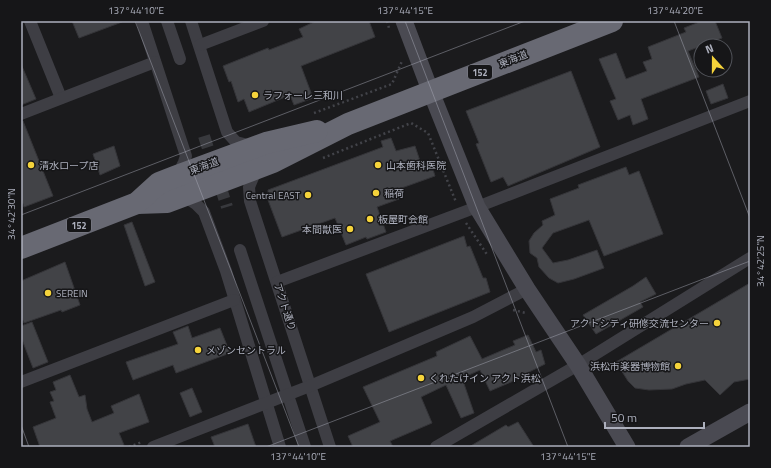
<svg xmlns="http://www.w3.org/2000/svg" width="771" height="468" font-family="'Titillium Web','Noto Sans JP',sans-serif">
	<style>
		.building { fill: #424347; stroke: #353539 }
		.lines { fill: none; stroke-linecap: round; stroke-linejoin: round }
		.street-tunnel { stroke: #38393d; stroke-width: 12; stroke-dasharray: 12 6; stroke-linecap: butt }
		.path { stroke: #424349; stroke-width: 2.5; stroke-dasharray: 2 3; stroke-linecap: butt }
		.street { stroke: #3e3e44; stroke-width: 12 }
		.secondary { stroke: #4a4a52; stroke-width: 17 }
		.highway { stroke: #686973; stroke-width: 22 }
		.ticks { fill: none; stroke: #adb0bd; stroke-width: 1; stroke-opacity: 0.45 }
		.poi-dot { fill: #f5d33b; stroke: #161618; stroke-width: 1.5 }
		.labels { text-anchor: middle; dominant-baseline: central; stroke-width: 3; stroke-linejoin: round; paint-order: stroke }
		.shield { fill: #161618; stroke: #80828c; stroke-width: 1 }
		.shield-label { font-size: 9px; font-weight: bold; fill: #adb0bd }
		.street-label { font-size: 10px; fill: #adb0bd; stroke: #161618 }
		.poi-label { font-size: 10px; fill: #adb0bd; stroke: #161618; text-anchor: start }
		.neatline { fill: none; stroke: #adb0bd; stroke-width: 1.5 }
		.ticks-label { font-size: 10px; text-anchor: middle; fill: #adb0bd }
	</style>
	<rect width="100%" height="100%" fill="#1b1b1d"/>
	<g class="building">
		<polygon points="72,21 122,21 122,22 79,38"/>
		<polygon points="316,21 369,21 375,37 301,66 313,98 294,105 290,95 249,112 244,99 238,102 231,81 229,82 223,66 268,48 269,50 303,37 299,29"/>
		<polygon points="702,21 715,21 722,38 688,51 699,77 641,99 648,119 633,125 630,115 618,120 610,101 616,99 599,59 616,53 626,79 647,71 643,62 652,59 648,47 686,32 684,28"/>
		<polygon points="21,64 36,99 21,105"/>
		<polygon points="571,71 600,147 508,186 503,177 491,182 476,144 479,143 466,111"/>
		<polygon points="723,84 728,98 711,104 706,91"/>
		<polygon points="21,121 23,121 53,196 24,207 21,198"/>
		<polygon points="391,138 396,151 415,146 421,164 430,160 435,176 396,190 399,199 377,207 386,232 367,239 366,237 346,245 335,218 282,237 268,200 268,190 383,147 381,141"/>
		<polygon points="114,146 120,166 100,175 93,154"/>
		<polygon points="626,167 629,175 639,171 663,234 604,256 589,220 553,233 542,248 553,263 568,260 597,250 604,268 574,279 558,283 549,278 539,267 537,258 530,253 529,241 534,233 543,225 542,221 555,215 550,199 579,188 578,185"/>
		<polygon points="132,222 155,282 145,286 124,225"/>
		<polygon points="464,236 467,247 470,246 483,278 486,278 490,292 389,332 366,274"/>
		<polygon points="65,262 80,305 62,312 61,310 24,323 21,316 21,281"/>
		<polygon points="646,277 656,294 640,302 643,307 596,334 583,315 633,286"/>
		<polygon points="750,283 750,379 734,382 720,395 705,380 686,384 672,389 649,390 635,388 628,381 616,362"/>
		<polygon points="32,322 48,362 33,368 21,337 21,326"/>
		<polygon points="188,326 192,338 220,328 230,353 176,373 173,365 133,380 126,362 178,344 173,332"/>
		<polygon points="528,335 536,352 541,350 545,364 525,374 525,376 490,391 480,370 462,378 474,413 461,418 446,385 421,397 432,423 390,441 393,447 353,447 348,436 380,422 363,387 437,356 436,352 470,336 482,359 515,345 513,341"/>
		<polygon points="70,375 79,397 85,395 87,409 92,422 114,413 111,406 139,394 149,422 119,433 124,445 118,447 40,447 33,427 56,418 50,402 54,401 50,392 56,390 53,382"/>
		<polygon points="192,388 202,412 190,417 180,393"/>
		<polygon points="518,422 534,447 469,447 506,425 508,427"/>
		<polygon points="248,424 256,447 215,447 211,437"/>
	</g>
	<g class="lines">
		<polyline class="street-tunnel" points="204,136 227,207"/>
		<g class="path">
			<polyline points="387,21 389,28"/>
			<polyline points="314,113 392,84 402,61"/>
			<polyline points="323,158 411,123 428,133 456,202"/>
			<polyline points="466,223 488,256"/>
			<polyline points="513,310 526,313"/>
			<polyline points="129,447 142,442"/>
		</g>
		<g class="street">
			<polyline points="30,21 61,98"/>
			<polyline points="142,21 186,156 184,162 178,175"/>
			<polyline points="167,21 180,59"/>
			<polyline points="191,21 227,132 236,142 252,146"/>
			<polyline points="200,45 263,21"/>
			<polyline points="21,114 155,62"/>
			<polyline points="257,168 249,187 250,201 330,447"/>
			<polyline points="181,198 190,200 196,204 204,212 226,271 280,447"/>
			<polyline points="240,250 305,447"/>
			<polyline points="277,282 477,207 750,101"/>
			<polyline points="21,382 234,300"/>
			<polyline points="153,447 310,386 473,317 527,289"/>
			<polyline points="436,447 578,365 750,258"/>
		</g>
		<g class="secondary">
			<polyline points="404,21 427,82 477,207 527,289 578,365 627,447"/>
			<polyline points="688,447 750,412"/>
		</g>
		<g class="highway">
			<polyline points="137,203 167,202 273,162 348,124 612,21"/>
			<polyline points="21,248 137,203 159,183 177,176 266,143 317,131"/>
		</g>
	</g>
	<path class="ticks" d="M135,21L299,447M405,21L568,447M674,21L750,218M21,215L525,21M21,425L29,447M266,447L750,261"/>
	<g class="poi-dot">
		<circle cx="255" cy="95" r="4"/>
		<circle cx="31" cy="165" r="4"/>
		<circle cx="378" cy="165" r="4"/>
		<circle cx="376" cy="193" r="4"/>
		<circle cx="308" cy="195" r="4"/>
		<circle cx="370" cy="219" r="4"/>
		<circle cx="350" cy="229" r="4"/>
		<circle cx="48" cy="293" r="4"/>
		<circle cx="717" cy="323" r="4"/>
		<circle cx="198" cy="350" r="4"/>
		<circle cx="678" cy="366" r="4"/>
		<circle cx="421" cy="378" r="4"/>
	</g>
	<g class="labels">
		<g class="shield">
			<rect x="468" y="65" width="24" height="14" rx="3"/>
			<rect x="67" y="218" width="24" height="14" rx="3"/>
		</g>
		<g class="shield-label">
			<text x="480" y="72">152</text>
			<text x="79" y="225">152</text>
		</g>
		<g class="street-label">
			<text transform="translate(513 59) rotate(-21)">東海道</text>
			<text transform="translate(204 166) rotate(-20)">東海道</text>
			<text transform="translate(285 307) rotate(72)">アクト通り</text>
		</g>
		<g class="poi-label">
			<text x="263" y="95">ラフォーレ三和川</text>
			<text x="39" y="165">清水ロープ店</text>
			<text x="386" y="165">山本歯科医院</text>
			<text x="384" y="193">稲荷</text>
			<text x="300" y="195" text-anchor="end">Central EAST</text>
			<text x="378" y="219">板屋町会館</text>
			<text x="342" y="229" text-anchor="end">本間獣医</text>
			<text x="56" y="293">SEREIN</text>
			<text x="709" y="323" text-anchor="end">アクトシティ研修交流センター</text>
			<text x="206" y="350">メゾンセントラル</text>
			<text x="670" y="366" text-anchor="end">浜松市楽器博物館</text>
			<text x="429" y="378">くれたけイン アクト浜松</text>
		</g>
	</g>
	<rect width="771" height="468" fill="none" stroke="#161618" stroke-width="44"/>
	<g transform="translate(713 58) rotate(339)"><circle r="19" fill="#161618" stroke="#52545a"/>
	<path d="M0-3L7 15L0 10L-7 15Z" fill="#f5d33b"/>
	<text y="-6" font-size="11" font-weight="bold" text-anchor="middle" fill="#adb0bd">N</text>
	</g>
	<path d="M605 422v6h99v-6" fill="none" stroke="#adb0bd" stroke-width="2"/>
	<text x="611" y="422" font-size="12" fill="#adb0bd" stroke="#161618" stroke-width="3" paint-order="stroke">50 m</text>
	<rect x="22" y="22" width="727" height="424" class="neatline"/>
	<g class="ticks-label">
		<text x="136" y="14">137°44'10"E</text>
		<text x="405" y="14">137°44'15"E</text>
		<text x="675" y="14">137°44'20"E</text>
		<text transform="translate(11 214) rotate(-90)" y="4">34°42'30"N</text>
		<text transform="translate(760 261) rotate(-90)" y="4">34°42'25"N</text>
		<text x="298" y="460">137°44'10"E</text>
		<text x="568" y="460">137°44'15"E</text>
	</g>
</svg>
